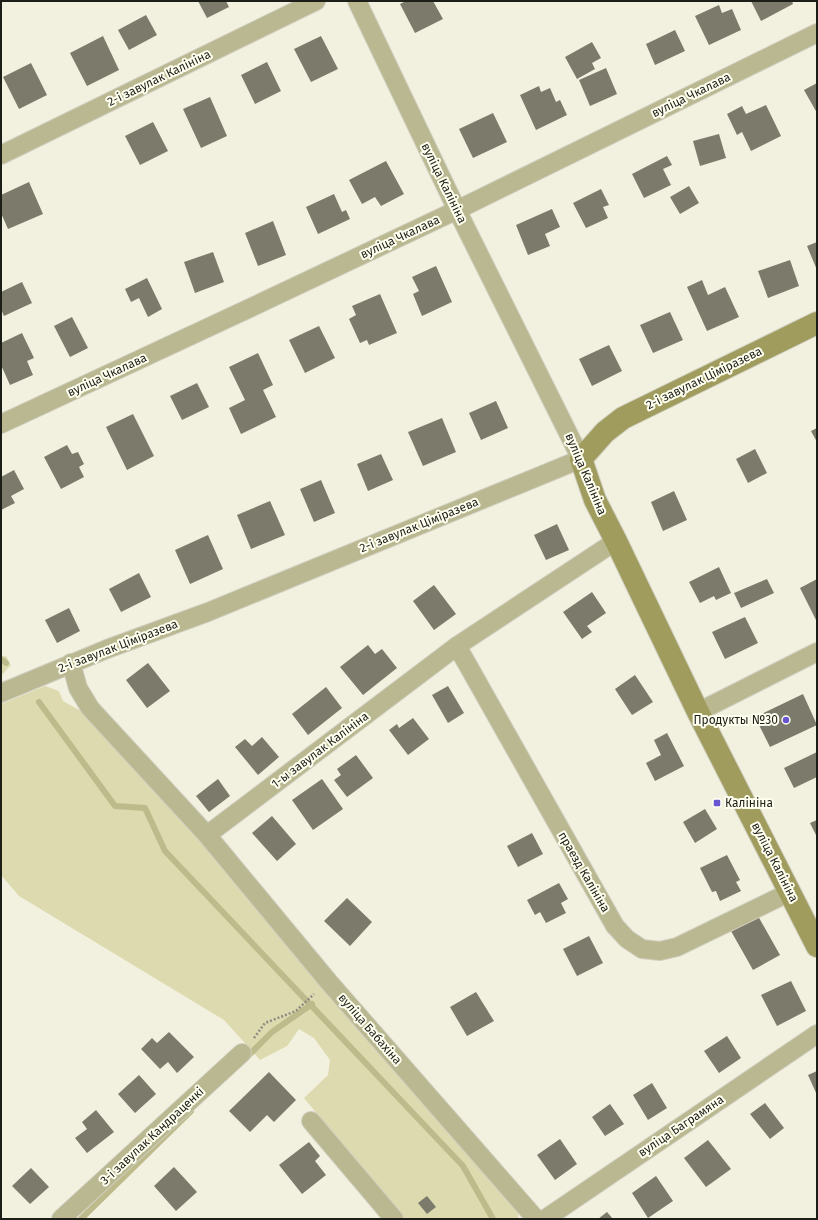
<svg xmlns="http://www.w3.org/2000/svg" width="818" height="1220" font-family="'Fira Sans',sans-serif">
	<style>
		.green { fill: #dcdaae }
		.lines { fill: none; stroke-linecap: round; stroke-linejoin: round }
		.stream { stroke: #bdba8c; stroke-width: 6 }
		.building { fill: #7c7b6b }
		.street-casing { stroke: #d0cfc0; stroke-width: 20 }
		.secondary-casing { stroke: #d0cfc0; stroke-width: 24 }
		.path { stroke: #8c8b80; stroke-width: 2.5; stroke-dasharray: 2 2; stroke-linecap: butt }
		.street { stroke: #bab890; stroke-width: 18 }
		.secondary { stroke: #a09c5e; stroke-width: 22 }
		.poi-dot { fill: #6856d0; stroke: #fffff0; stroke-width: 1.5 }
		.labels { text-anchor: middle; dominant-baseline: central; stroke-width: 4; stroke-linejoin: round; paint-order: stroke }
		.street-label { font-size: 12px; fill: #1e1e18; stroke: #fffff0 }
		.poi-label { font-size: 12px; fill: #1e1e18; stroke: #fffff0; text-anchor: end }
	</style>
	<rect width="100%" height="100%" fill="#f2f1e0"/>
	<g class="green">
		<polygon points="6,656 11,665 1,676 1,657"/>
		<polygon points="45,686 59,691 63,701 81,711 200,841 313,976 519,1207 518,1219 404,1219 304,1098 328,1075 330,1060 314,1038 299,1029 287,1046 260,1060 224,1020 19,896 1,875 1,704"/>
	</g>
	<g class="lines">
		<g class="stream">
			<polyline points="1,659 6,663"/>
			<polyline points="39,702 115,806 145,808 165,851 463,1166 493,1219"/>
			<polyline points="245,1059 272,1032 312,1004"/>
			<polyline points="81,1219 191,1111"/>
		</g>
	</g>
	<g class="building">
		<polygon points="198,1 226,1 229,7 207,18"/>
		<polygon points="406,1 433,1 443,19 415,33 400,4"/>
		<polygon points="751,1 792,1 793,4 761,21"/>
		<polygon points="719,5 722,13 732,9 741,30 709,45 695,16"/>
		<polygon points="146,15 157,35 129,50 118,30"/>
		<polygon points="675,30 685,51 655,65 646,44"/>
		<polygon points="103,36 119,70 87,86 70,53"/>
		<polygon points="321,36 338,69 311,82 294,49"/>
		<polygon points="592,42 601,58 592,63 595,69 577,79 565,57"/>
		<polygon points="267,62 281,91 255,104 241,75"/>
		<polygon points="31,63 47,95 19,109 3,77"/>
		<polygon points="606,68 617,94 590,106 579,80"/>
		<polygon points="817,83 817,113 804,90"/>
		<polygon points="539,86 541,92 550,88 556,102 560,100 567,115 536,130 520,95"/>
		<polygon points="210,97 227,136 201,148 183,109"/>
		<polygon points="766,105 781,136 751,151 742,132 737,135 727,114 742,106 746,114"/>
		<polygon points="493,113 507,142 473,158 459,129"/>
		<polygon points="153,122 168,151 140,165 125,136"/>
		<polygon points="719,134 726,158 700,166 693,141"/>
		<polygon points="667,156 672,165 663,169 671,185 644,198 632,174"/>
		<polygon points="386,161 404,194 381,206 375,197 362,204 349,180"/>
		<polygon points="29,182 43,214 8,229 1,213 1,195"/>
		<polygon points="689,186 699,203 680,214 670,197"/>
		<polygon points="601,189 609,205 603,207 608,218 586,228 573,203"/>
		<polygon points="334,194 342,212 346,210 350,219 318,234 306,207"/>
		<polygon points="552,209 560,227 545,234 550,246 528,255 516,225"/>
		<polygon points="273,221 286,255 258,266 245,233"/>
		<polygon points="817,242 817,270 807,246"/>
		<polygon points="213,252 224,282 195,293 184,262"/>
		<polygon points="790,260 799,286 768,298 758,271"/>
		<polygon points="436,266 452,302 422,316 413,294 419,291 412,277"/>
		<polygon points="147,278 162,309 148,317 139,298 131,302 125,289"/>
		<polygon points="702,280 708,295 725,287 739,317 707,331 687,287"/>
		<polygon points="22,282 32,303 4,316 1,309 1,292"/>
		<polygon points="380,294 397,333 369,345 367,340 360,343 349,319 356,315 352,306"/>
		<polygon points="670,312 683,340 653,353 640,325"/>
		<polygon points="72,317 88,348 70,357 54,326"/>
		<polygon points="319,326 335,358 305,373 289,340"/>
		<polygon points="22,333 34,358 27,361 33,375 10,385 1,365 1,343"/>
		<polygon points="609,345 622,371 592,386 579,359"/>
		<polygon points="258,353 273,385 263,390 276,417 241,434 229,408 245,400 229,367"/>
		<polygon points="197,383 209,407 182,420 170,396"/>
		<polygon points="496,401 508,428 481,440 469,413"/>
		<polygon points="133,414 154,456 127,470 106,427"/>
		<polygon points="442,418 456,452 423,466 408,432"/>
		<polygon points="817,428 817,442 811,431"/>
		<polygon points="67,445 72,454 78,452 84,464 79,467 84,477 61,489 44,457"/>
		<polygon points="755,449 767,473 748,483 736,459"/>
		<polygon points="381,454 393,480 368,491 357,464"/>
		<polygon points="14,470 24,489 11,496 15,503 1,510 1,477"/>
		<polygon points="321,480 335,513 314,522 300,489"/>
		<polygon points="674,491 687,520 663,531 651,502"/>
		<polygon points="270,501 285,535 251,549 237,515"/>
		<polygon points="557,524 569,550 546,560 534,535"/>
		<polygon points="208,535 223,569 190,584 175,550"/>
		<polygon points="719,567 731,593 716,600 714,596 700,603 689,582"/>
		<polygon points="139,573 151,597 121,612 109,589"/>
		<polygon points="767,579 774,593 741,608 734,593"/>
		<polygon points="817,579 817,619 816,620 800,588"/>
		<polygon points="434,585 456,614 434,630 413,601"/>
		<polygon points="592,592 606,613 587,626 592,632 582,639 563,612"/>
		<polygon points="69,608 80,631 57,643 45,620"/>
		<polygon points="745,617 758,643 725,659 712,632"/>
		<polygon points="368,645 375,654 382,649 397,668 363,695 340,667"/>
		<polygon points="148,663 170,691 147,708 126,680"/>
		<polygon points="635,675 653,702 632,715 615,689"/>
		<polygon points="448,686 464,713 448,723 432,695"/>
		<polygon points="326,687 342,708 308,735 292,714"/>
		<polygon points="803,694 817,725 770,747 755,717"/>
		<polygon points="413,718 429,739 408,755 389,730 397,724 399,728"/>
		<polygon points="667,733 684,766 655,781 646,763 661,755 654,740"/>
		<polygon points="262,737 279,757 258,775 235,747 245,739 252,746"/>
		<polygon points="817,752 817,777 794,788 784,768"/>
		<polygon points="356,755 373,778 347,797 334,780 341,775 337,769"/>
		<polygon points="218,779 230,796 209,812 196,796"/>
		<polygon points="322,779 343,809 313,830 292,800"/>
		<polygon points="705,809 717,829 695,843 683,822"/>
		<polygon points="272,816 296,844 277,861 252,833"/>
		<polygon points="817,820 817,837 810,823"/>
		<polygon points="532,833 543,854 518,867 507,846"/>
		<polygon points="727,855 740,880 736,882 741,891 720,901 716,891 712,892 700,868"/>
		<polygon points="559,883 568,899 561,903 566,913 546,923 540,912 535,915 527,900"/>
		<polygon points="347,898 372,922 350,946 324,921"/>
		<polygon points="758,916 780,955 753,970 731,931"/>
		<polygon points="589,936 603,963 577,976 563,949"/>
		<polygon points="791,981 806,1011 777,1026 761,995"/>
		<polygon points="476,992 494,1021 467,1036 450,1007"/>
		<polygon points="169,1032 194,1057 177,1073 168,1062 160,1069 141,1049 152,1038 157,1043"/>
		<polygon points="727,1036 741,1058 719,1073 704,1051"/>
		<polygon points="817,1071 817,1095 808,1075"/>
		<polygon points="269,1072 296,1100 274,1122 267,1115 250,1132 229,1111"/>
		<polygon points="139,1075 156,1094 135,1113 118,1094"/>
		<polygon points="652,1083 667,1108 648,1120 633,1095"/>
		<polygon points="765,1103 784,1128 770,1139 750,1114"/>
		<polygon points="610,1104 624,1124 605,1136 592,1117"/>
		<polygon points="96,1110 114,1132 87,1153 75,1138 87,1129 82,1122"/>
		<polygon points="560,1139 577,1164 555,1180 537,1155"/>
		<polygon points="708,1140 731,1169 706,1187 684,1158"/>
		<polygon points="309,1142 320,1156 315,1161 326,1175 302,1194 279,1165"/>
		<polygon points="174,1167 197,1192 176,1211 154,1186"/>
		<polygon points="31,1168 49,1187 30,1204 12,1186"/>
		<polygon points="656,1176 673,1201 648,1218 632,1193"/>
		<polygon points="427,1196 436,1207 427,1214 418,1203"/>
		<polygon points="607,1212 613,1219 598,1219"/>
	</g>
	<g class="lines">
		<defs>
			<g id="street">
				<polyline points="1,155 316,1"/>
				<polyline points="1,424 252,307 457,210 817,33"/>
				<polyline points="457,646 615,926 627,939 642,949 660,951 677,947 790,892"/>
				<polyline points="71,663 78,688 90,708 207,835 457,646 616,541"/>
				<polyline points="1,693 107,649 208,612 581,459 457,210 357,1"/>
				<polyline points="698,712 817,652"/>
				<polyline points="207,835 328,981 536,1219"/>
				<polyline points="311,1121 394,1219"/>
				<polyline points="61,1219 242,1053"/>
				<polyline points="545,1219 817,1034"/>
			</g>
			<polyline id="secondary" points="817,323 623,418 605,432 581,459 595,500 616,541 698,712 817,946"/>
		</defs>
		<use href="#street" class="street-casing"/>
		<use href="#secondary" class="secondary-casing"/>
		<polyline class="path" points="254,1038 265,1023 296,1011 314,994"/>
		<use href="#street" class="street"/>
		<use href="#secondary" class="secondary"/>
	</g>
	<g class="poi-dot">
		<circle cx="786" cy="720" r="4"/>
		<rect x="713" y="799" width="8" height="8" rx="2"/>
	</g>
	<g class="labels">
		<g class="street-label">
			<text transform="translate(159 78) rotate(-26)">2-і завулак Калініна</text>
			<text transform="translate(691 95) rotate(-26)">вуліца Чкалава</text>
			<text transform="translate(444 183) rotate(64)">вуліца Калініна</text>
			<text transform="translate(400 237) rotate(-25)">вуліца Чкалава</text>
			<text transform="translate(107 375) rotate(-25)">вуліца Чкалава</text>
			<text transform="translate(704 378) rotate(-26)">2-і завулак Ціміразева</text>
			<text transform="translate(586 474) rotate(67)">вуліца Калініна</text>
			<text transform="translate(419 525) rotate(-22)">2-і завулак Ціміразева</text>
			<text transform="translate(118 646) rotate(-21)">2-і завулак Ціміразева</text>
			<text transform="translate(320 750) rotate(-37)">1-ы завулак Калініна</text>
			<text transform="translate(775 862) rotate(63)">вуліца Калініна</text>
			<text transform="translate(584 872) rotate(60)">праезд Калініна</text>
			<text transform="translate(370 1029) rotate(49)">вуліца Бабахіна</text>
			<text transform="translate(681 1126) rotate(-34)">вуліца Баграмяна</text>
			<text transform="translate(152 1136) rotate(-43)">3-і завулак Кандраценкі</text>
		</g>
		<g class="poi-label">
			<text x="778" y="720">Продукты №30</text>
			<text x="725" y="803" text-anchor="start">Калініна</text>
		</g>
	</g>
	<rect width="818" height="1220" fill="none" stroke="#1e1e18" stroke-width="4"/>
</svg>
